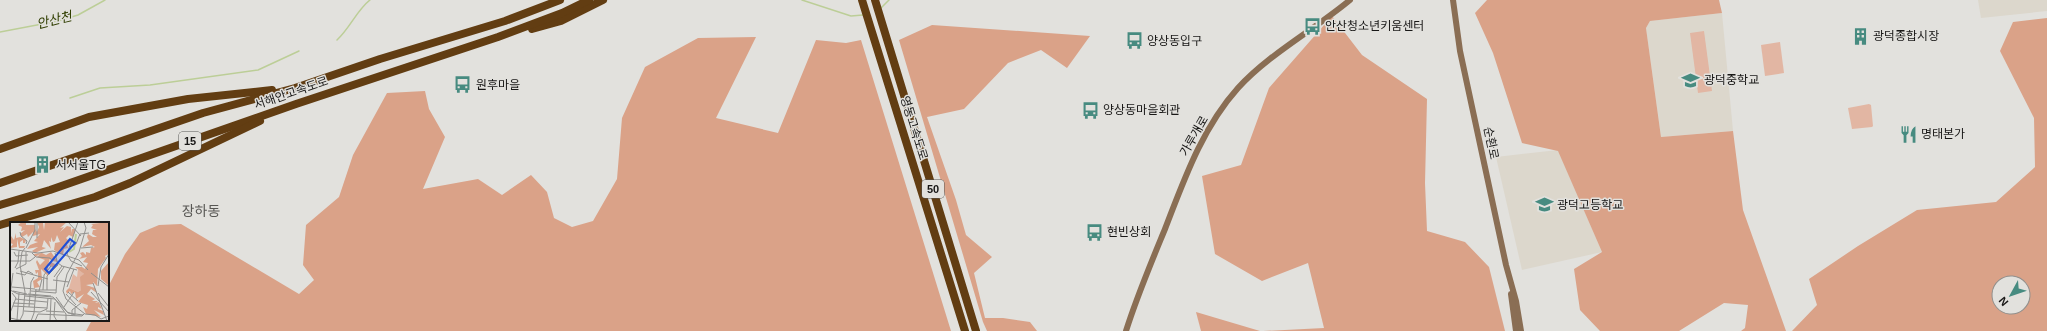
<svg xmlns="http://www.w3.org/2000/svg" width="2047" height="331" font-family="Helvetica,'Noto Sans KR',sans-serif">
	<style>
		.built { fill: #dcd7cc }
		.green { fill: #e2b6a3 }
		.forest { fill: #daa288; fill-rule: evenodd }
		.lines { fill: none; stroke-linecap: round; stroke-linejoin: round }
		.stream { stroke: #bcce97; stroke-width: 1.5 }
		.secondary { stroke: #8a6e54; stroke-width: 6 }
		.motorway { stroke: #623d12; stroke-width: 8 }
		.labels { text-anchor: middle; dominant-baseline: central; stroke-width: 3; stroke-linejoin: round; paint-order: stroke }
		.shield { fill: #e2e1dd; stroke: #555452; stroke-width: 1 }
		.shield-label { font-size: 11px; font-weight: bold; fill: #181716 }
		.poi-label { font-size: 12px; fill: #181716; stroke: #e2e1dd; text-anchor: start }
		.street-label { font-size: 12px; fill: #181716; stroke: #e2e1dd }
		.water-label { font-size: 13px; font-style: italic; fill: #303e00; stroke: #e2e1dd }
		.quarter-label { font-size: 14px; fill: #585754; stroke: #e2e1dd }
		.inset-river { fill: none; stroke: #bcce97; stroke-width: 2 }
		.inset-road { fill: none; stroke: #91908d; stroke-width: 1 }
		.view { fill: #1d4ed8; fill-opacity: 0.15; stroke: #1d4ed8; stroke-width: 2 }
		.inset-edge { fill: none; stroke: #181716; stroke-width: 2 }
	</style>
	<rect width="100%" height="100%" fill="#e2e1dd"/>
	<g class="built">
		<polygon points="1978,0 2047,0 2047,11 1981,18"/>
		<polygon points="1722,13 1733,131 1661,137 1646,28 1650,21"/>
		<polygon points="1558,150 1602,252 1522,270 1496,157"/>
	</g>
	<g class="green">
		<polygon points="1704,31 1712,91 1698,93 1690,33"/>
		<polygon points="1780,42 1784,73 1765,76 1761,45"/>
		<polygon points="1869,104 1871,105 1873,126 1872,127 1852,129 1848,108"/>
	</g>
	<g class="forest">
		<polygon points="1487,0 1719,0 1722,13 1650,21 1646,28 1661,137 1733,131 1743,210 1786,331 1741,331 1745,328 1748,305 1724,303 1679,331 1600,331 1580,310 1574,269 1602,252 1558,151 1522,143 1493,53 1475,13"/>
		<polygon points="1332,16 1362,55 1427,99 1425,183 1427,231 1465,242 1489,267 1505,331 1263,331 1324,328 1308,263 1262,281 1215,254 1202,176 1241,165 1269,88"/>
		<path d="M2047,18V331H1792L1817,305L1809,279L1858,246L1917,210L1996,202L2035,167L2034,118L2000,51L2013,22ZM1999,283H2023V307H1999Z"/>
		<polygon points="932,25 1090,36 1067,68 1041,50 1008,63 964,109 927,117 956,200 966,235 992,257 974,273 985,318 1003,318 1030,322 1037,331 987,331 983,322 899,40"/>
		<polygon points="756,37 716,118 778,133 816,40 846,43 861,40 951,331 86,331 92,320 108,320 108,287 125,254 140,233 159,225 181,224 299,294 314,280 303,265 306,225 339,197 353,155 387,93 425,91 429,109 445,137 423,189 478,179 502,195 531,175 547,192 554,218 572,227 593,221 617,179 622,118 645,67 698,38"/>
		<polygon points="1196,312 1260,331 1201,331"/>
	</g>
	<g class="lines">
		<g class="stream">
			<polyline points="802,0 851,16 863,15"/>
			<polyline points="881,8 889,0"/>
			<polyline points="0,32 58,21 78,15 105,0"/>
			<path d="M337,40C350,28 357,10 370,0"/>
			<polyline points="70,98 100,88 150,85 258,70 299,51"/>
		</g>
		<g class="secondary">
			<polyline points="1453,0 1460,51 1506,265 1516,301 1521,331"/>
			<polyline points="1511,294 1516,331"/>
			<path d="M1126,331C1137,296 1151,263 1165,229C1184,180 1202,128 1238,88C1269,54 1314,30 1350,0"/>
		</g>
		<g class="motorway">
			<polyline points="862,0 965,331"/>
			<polyline points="875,0 976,331"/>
			<polyline points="532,29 561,21 603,0"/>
			<polyline points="0,149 89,117 188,99 272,90"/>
			<polyline points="0,183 203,113 295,88 380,59 505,21 560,0"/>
			<polyline points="0,205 50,190 296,104 498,37 562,13 589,0"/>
			<polyline points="0,225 95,197 130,183 260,121"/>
		</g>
	</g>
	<defs>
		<symbol id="bus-bare" viewBox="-9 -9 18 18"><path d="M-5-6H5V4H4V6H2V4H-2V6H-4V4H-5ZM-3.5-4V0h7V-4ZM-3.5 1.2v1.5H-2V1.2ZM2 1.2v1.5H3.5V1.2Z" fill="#478b80" stroke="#e2e1dd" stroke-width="2.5" paint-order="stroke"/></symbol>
		<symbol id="building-bare" viewBox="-9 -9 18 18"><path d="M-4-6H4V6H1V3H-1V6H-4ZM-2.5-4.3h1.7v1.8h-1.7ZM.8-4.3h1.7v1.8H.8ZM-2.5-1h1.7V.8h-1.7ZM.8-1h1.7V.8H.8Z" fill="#478b80" stroke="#e2e1dd" stroke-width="2.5" paint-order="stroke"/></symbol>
		<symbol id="school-bare" viewBox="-9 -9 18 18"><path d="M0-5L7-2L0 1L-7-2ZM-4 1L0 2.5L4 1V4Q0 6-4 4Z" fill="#478b80" stroke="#e2e1dd" stroke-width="2.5" paint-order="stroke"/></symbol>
		<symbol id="restaurant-bare" viewBox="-9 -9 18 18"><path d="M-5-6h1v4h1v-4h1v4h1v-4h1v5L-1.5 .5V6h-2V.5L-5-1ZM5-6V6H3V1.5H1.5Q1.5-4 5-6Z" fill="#478b80" stroke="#e2e1dd" stroke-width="2.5" paint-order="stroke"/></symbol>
	</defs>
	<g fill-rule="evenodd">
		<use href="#bus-bare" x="1300" y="14" width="25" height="25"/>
		<use href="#building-bare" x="1848" y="24" width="25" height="25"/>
		<use href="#bus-bare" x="1122" y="28" width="25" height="25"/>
		<use href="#school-bare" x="1678" y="68" width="25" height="25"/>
		<use href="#bus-bare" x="450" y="72" width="25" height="25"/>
		<use href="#bus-bare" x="1078" y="98" width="25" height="25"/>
		<use href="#restaurant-bare" x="1896" y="122" width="25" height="25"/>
		<use href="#building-bare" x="30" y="152" width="25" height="25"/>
		<use href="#school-bare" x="1532" y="192" width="25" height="25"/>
		<use href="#bus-bare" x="1082" y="220" width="25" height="25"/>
	</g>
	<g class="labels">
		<g class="shield">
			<rect x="179" y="132" width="22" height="18" rx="3"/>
			<rect x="922" y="180" width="22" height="18" rx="3"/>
		</g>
		<g class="shield-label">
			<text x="190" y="141">15</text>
			<text x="933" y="189">50</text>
		</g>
		<g class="poi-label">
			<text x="1325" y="26">안산청소년키움센터</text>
			<text x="1873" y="36">광덕종합시장</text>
			<text x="1147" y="41">양상동입구</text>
			<text x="1704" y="80">광덕중학교</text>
			<text x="476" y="85">원후마을</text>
			<text x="1103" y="110">양상동마을회관</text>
			<text x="1921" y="134">명태본가</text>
			<text x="56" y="165">서서울TG</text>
			<text x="1557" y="205">광덕고등학교</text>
			<text x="1107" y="232">현빈상회</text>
		</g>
		<g class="street-label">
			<text transform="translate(291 93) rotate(-19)">서해안고속도로</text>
			<text transform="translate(914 128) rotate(73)">영동고속도로</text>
			<text transform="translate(1194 136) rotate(-60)">가루개로</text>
			<text transform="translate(1491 143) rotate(78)">순환로</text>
		</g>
		<g class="water-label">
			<text transform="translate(54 20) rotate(-14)">안산천</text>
		</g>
		<g class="quarter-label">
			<text x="201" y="211">장하동</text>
		</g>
	</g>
	<g transform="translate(10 222)">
		<rect width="99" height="99" fill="#e2e1dd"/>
		<path d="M68,47L74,52L71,68L68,70L59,66L63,52L67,55Z" fill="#e2b6a3"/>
		<path d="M12,0H16V3H25V7L27,10L29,5L27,0L33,1L34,8L35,0H57L50,6L54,5L50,10L57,4L61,5V11L62,7H66L63,15L59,13L56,16L60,20L57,22L58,26L54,27L53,33L44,28L45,21L50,20L47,13L45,19L43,20L41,15V20L39,19L41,27L34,18L32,25L36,26L25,31L22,29L28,25L17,27L20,23L28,20L24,19L30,12L23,14V10L18,15L17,12L12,15L10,12L15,8L11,9L12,5L8,3ZM99,0V32L95,34L96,36L88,47L87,64L83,60V62L76,63L85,66L87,71L81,67L77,72L85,77L82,79H88L85,81L89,80L91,85L92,87L88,85V87L93,89L94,93L84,88L91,95L76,92L73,85L77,87L78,83L68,80L74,72L66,77L65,70L61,72L60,69L57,72L56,69L59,66L68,70L71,68L70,55L74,52L65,45H72L75,47L78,41L73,40L77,35L69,37L72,34L70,31L73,30L76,33V30L80,31L81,26L85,25L81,23L72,25L79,19L77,15L78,12L83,15H87L82,12L83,8H87L81,6L83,3L81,2ZM6,11V16L10,15L16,18L15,21H13V18L10,20V24H15L14,26H9L7,17V25L0,26L3,22L0,21V17L1,14L4,18ZM41,30L48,40L42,39L41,37L36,35L40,36L38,43L41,40L47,43L44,46L38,43V54L31,47L32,57L27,60L30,65L24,66L23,59L28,56V50L26,52L25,48H29L26,40L27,38L30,43L35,38L27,35L30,32L25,35L24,32L32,31L36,33ZM99,40V62L98,63L91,57V49Z" fill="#daa288"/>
		<path class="inset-river" d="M59,30L64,27L66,12"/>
		<path class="inset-road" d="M58,0L71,14M63,0H86M68,0L57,32L61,39L72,44M10,10L11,14L17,19L16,22M27,16V0M60,25L66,22L70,12L79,11M16,26L25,8V0M71,26L83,25M0,27L28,31L43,29L69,38L78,48M4,30L6,34L18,33M22,31L26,35L40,36L42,39M45,31L48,43M0,39H20L25,35M52,44L67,48M5,46L8,40L9,29M6,47L16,42V30M10,49L38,57M6,51L15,53L18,49L23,52M81,51L99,65M57,52L69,30L76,6L74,0M57,52L53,69L56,77L75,92L85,93L91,97L99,94M44,55L52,44L48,41M43,58L59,60M83,61L97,99M88,64L91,45L99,32M2,65L25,67M57,65L64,47M0,68L8,72L43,75L58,91L73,93M25,68H46M33,68L34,53L41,44M37,68V54L48,43M3,69L17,72M21,69L46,71L47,55L54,45M29,69L32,57M58,70L68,79M81,70L99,90M88,71L99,85M18,72L41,74M56,72L66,83M0,73L3,51M15,74L45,77L56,92V99M46,75L57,90M5,77L37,80M45,80L44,94L47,99M3,81L24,82M3,84L37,86M19,85L21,60L24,55M54,85L64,70M14,89L30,90L37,87L38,76M36,89L54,90M57,90L65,93V86M0,91L6,76L2,71M62,94V88L71,81M0,96L14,99M7,98L9,71M10,98L13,92L15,70L10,43L12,30L15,26M21,99L24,91L26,67M25,99L28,92L72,94L74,92M40,99L41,77"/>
		<path class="view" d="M60,17L65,21L39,51L35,47Z"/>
		<rect width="99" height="99" class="inset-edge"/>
	</g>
	<g transform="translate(2011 295) rotate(230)"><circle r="19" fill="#e2e1dd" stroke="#91908d"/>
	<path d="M0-3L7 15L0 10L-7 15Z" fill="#478b80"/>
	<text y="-6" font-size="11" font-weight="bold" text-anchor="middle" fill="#181716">N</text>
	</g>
</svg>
